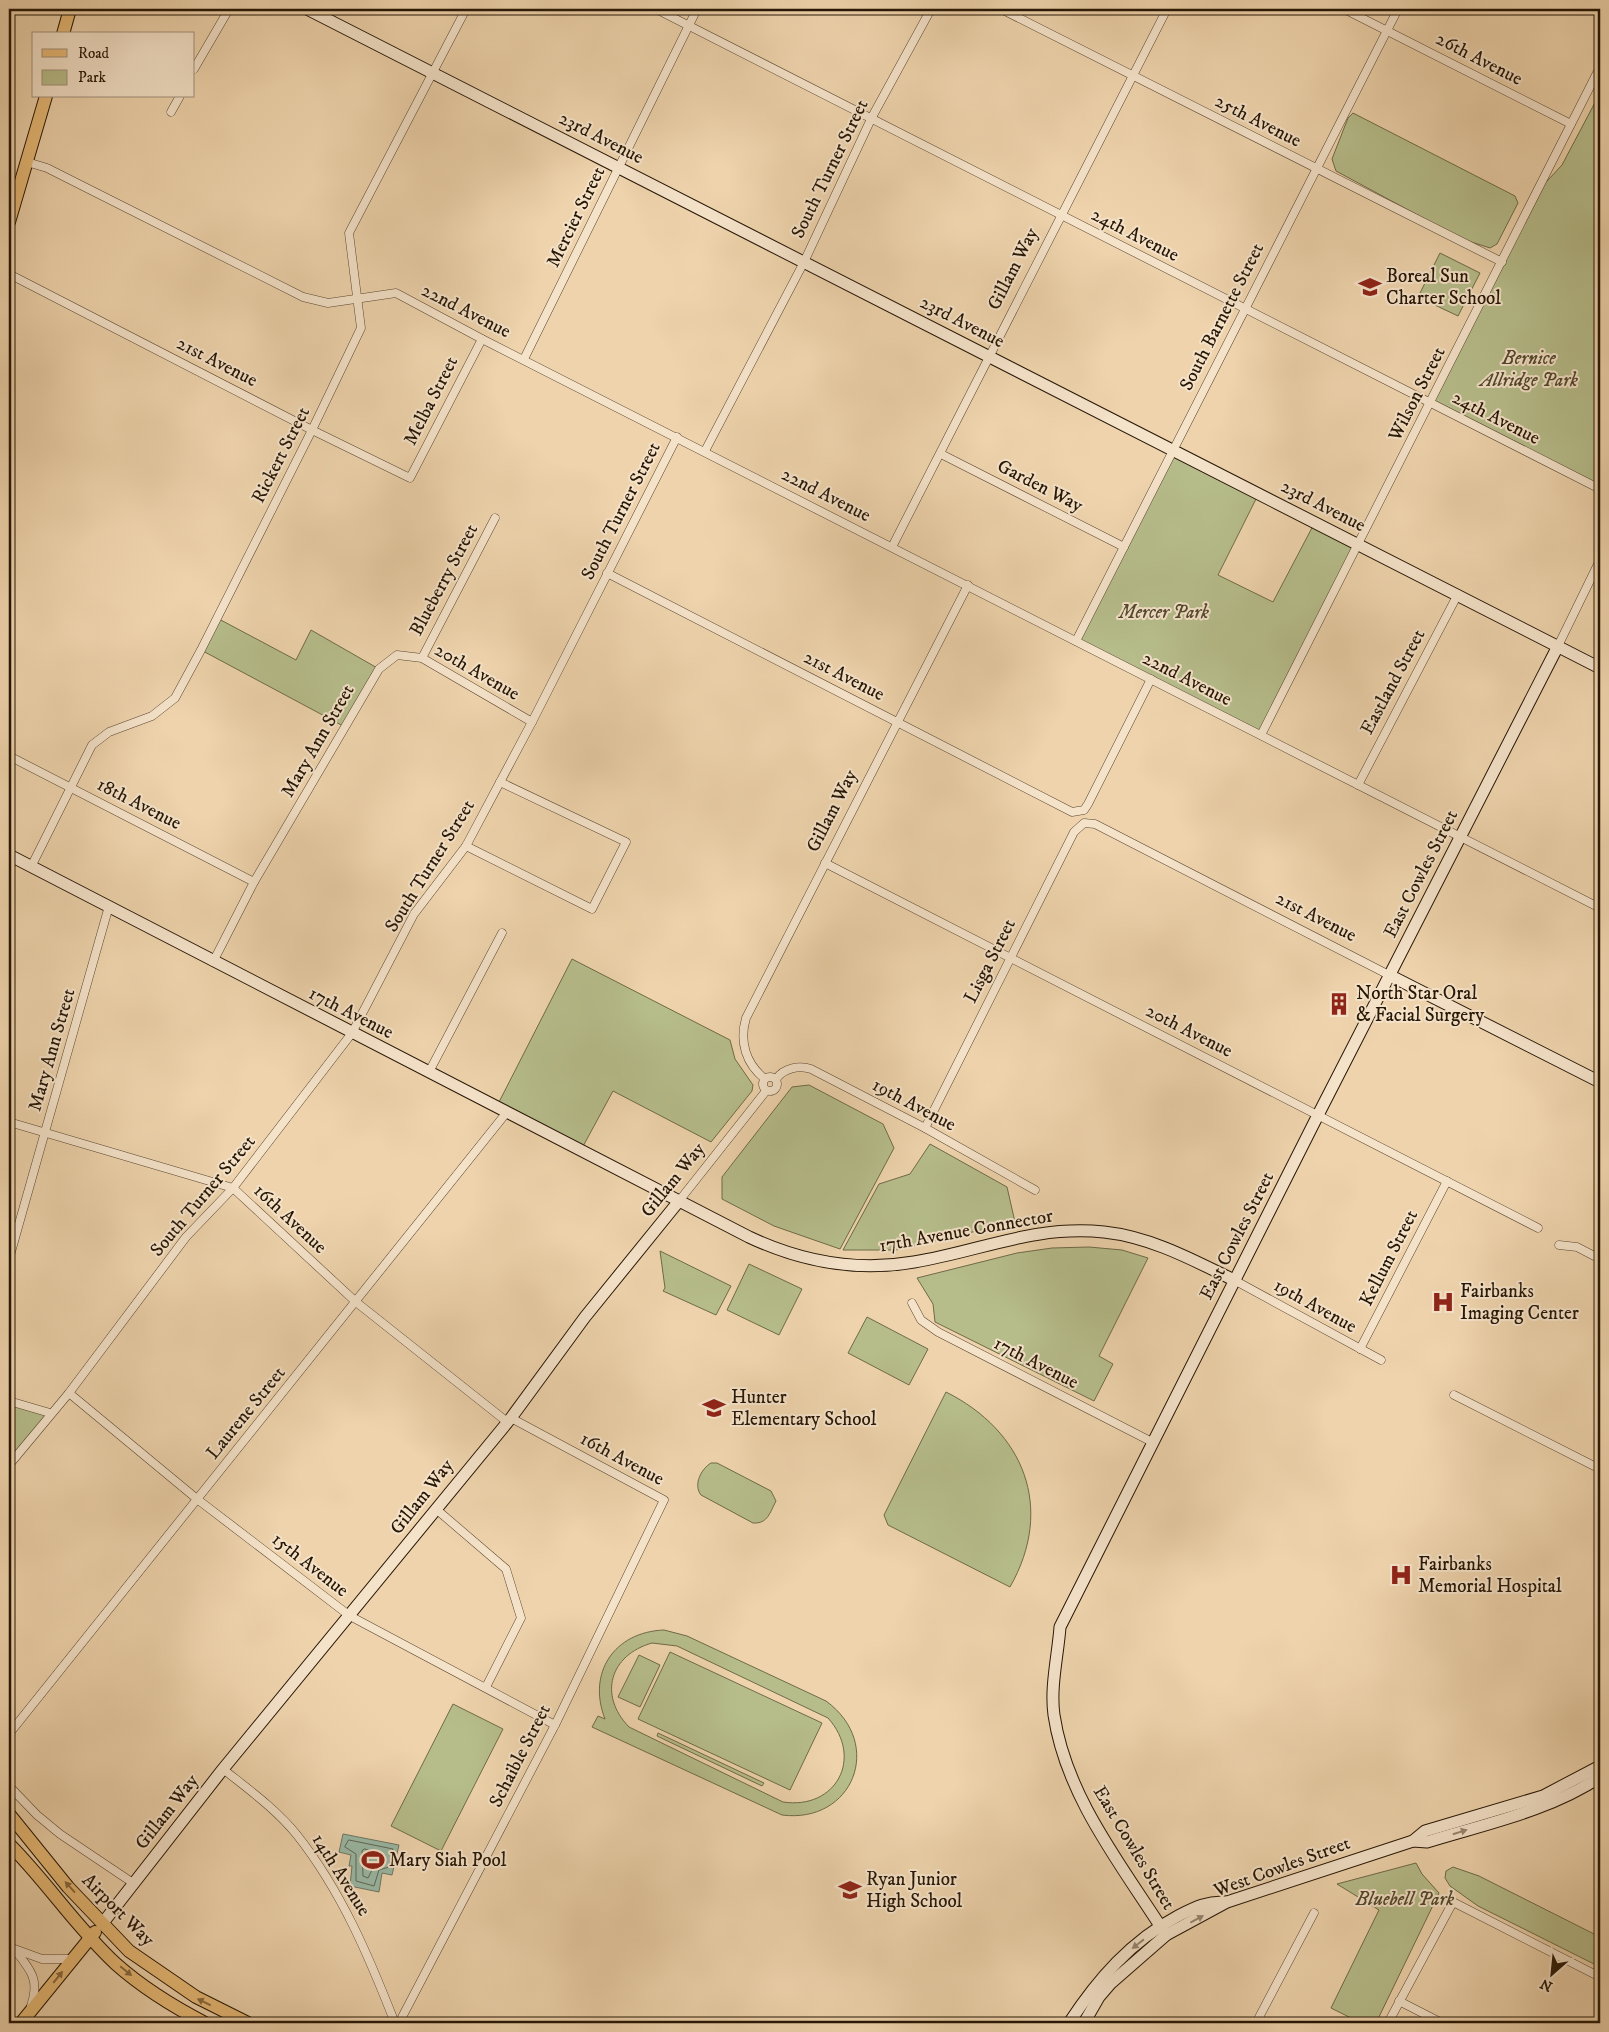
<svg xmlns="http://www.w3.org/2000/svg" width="1609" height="2032" font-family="'IM FELL DW Pica',serif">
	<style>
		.green { fill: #b6bd8b; stroke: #6e6a48; fill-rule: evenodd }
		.water { fill: #9ab8a5; stroke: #6c7765 }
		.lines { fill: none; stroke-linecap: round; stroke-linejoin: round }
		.shore { stroke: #606755; stroke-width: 1 }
		.street-casing { stroke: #58452f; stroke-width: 9 }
		.secondary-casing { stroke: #261605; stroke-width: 13 }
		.primary-casing { stroke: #261605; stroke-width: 14 }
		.street { stroke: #f4e2c9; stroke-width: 8 }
		.secondary { stroke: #f4e2c9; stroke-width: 11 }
		.primary { stroke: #e7ba76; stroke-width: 12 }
		.oneway { fill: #978671 }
		.oneway2 { fill: #86683e }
		.labels { text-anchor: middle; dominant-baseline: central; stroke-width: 4; stroke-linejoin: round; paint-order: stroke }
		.street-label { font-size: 19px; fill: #261605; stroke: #f4e2c9 }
		.poi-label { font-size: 19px; fill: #261605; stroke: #f4e2c9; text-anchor: start }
		.park-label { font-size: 19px; font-style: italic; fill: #51482d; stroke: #f4e2c9 }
	</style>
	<rect width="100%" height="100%" fill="#eed3ac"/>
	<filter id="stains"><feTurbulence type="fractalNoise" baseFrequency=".004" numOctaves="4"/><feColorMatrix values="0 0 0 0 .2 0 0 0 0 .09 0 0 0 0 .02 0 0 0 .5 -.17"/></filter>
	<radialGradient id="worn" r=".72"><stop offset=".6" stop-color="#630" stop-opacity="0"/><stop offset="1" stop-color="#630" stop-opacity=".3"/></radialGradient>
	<g class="green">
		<polygon points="1600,93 1600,489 1431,403 1534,195 1562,165"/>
		<polygon points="1353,113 1515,196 1518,203 1497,244 1490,248 1462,239 1336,171 1332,159 1348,118"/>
		<polygon points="1440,253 1480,273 1458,316 1418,297"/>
		<polygon points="1172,450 1259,493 1218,575 1273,602 1315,522 1356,544 1261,735 1076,641"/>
		<polygon points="217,618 296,660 311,630 379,669 345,727 201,650"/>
		<polygon points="572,959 730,1040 735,1059 753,1085 752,1091 711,1142 613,1091 581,1150 497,1106"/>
		<polygon points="809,1085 883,1124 894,1148 840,1249 774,1226 722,1199 722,1177 792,1087"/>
		<polygon points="930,1144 1007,1187 1015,1222 896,1250 843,1250 879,1184 910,1174"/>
		<polygon points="1089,1247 1122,1250 1148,1258 1099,1356 1113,1364 1094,1401 935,1322 933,1304 917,1278 1017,1253 1052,1248"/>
		<polygon points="660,1251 731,1286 716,1315 663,1291 665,1288"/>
		<polygon points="749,1264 802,1289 779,1335 727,1310"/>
		<polygon points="867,1317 928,1349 909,1385 848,1353"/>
		<path d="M946,1392C1024,1431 1055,1508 1010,1587L888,1525L884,1515Z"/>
		<polygon points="9,1401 50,1413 9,1465"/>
		<path d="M711,1463H717L771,1491L776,1501C770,1512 768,1524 753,1523L701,1495C693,1485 701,1469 711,1463Z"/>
		<path d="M664,1630L687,1636L826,1701C885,1744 853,1824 782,1815L592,1727L598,1716L605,1719C587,1673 614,1632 664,1630ZM652,1643L677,1646L828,1718C864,1758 836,1810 783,1802L629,1727C598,1695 610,1655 652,1643Z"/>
		<polygon points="670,1652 822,1723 790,1790 638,1719"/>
		<polygon points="639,1655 660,1665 640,1707 618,1697"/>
		<polygon points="453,1704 503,1729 441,1851 391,1826"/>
		<polygon points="658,1733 764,1783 762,1786 657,1736"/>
		<polygon points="1416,1863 1422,1874 1439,1893 1376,2023 1361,2023 1331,2008 1379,1910 1337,1884"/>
		<polygon points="1453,1867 1479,1876 1600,1937 1600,1967 1478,1906 1450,1886 1445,1878 1446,1871"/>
	</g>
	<polygon class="water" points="343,1834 399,1845 392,1875 382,1873 379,1892 350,1886 352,1866 349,1866 351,1855 339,1852"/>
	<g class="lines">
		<g class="shore">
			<polygon points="349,1840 393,1849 389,1867 379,1870 374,1886 356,1881 356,1854 345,1847"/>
			<polygon points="365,1849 385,1855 384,1861 374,1866 368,1878 363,1876 362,1851"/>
		</g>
		<defs>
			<g id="street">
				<polyline points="656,9 1600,489"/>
				<polyline points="1001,9 1502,262"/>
				<polyline points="1344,9 1571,124"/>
				<polyline points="194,69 229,9"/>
				<polyline points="171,112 180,96"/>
				<polyline points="27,162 47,168 303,297 328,303 396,293 482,339 1600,908"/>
				<polyline points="9,274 312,430 410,478 482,339"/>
				<polyline points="524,359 697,9"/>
				<polyline points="705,451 804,262 872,117 931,9"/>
				<polyline points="941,454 1124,547"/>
				<polyline points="892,547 1167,9"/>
				<polyline points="607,573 1072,812 1084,810 1088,804 1151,679"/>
				<polyline points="1076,641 1398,9"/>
				<polyline points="1558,646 1600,560"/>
				<polyline points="422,658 495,518"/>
				<polyline points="1261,735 1600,67"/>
				<polyline points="9,756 254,882"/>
				<polyline points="1358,785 1458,594"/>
				<polyline points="466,846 592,909 626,842 500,782"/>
				<polyline points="825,863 1538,1228"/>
				<polyline points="31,867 92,745 109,732 152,716 175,698 201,650 312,430 361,328 349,233 466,9"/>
				<polyline points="213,962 254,882 379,669 397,655 422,658 532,722"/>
				<polyline points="429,1072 502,933"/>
				<circle cx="770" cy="1084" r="7"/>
				<path d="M765,1079C746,1064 739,1042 746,1018L968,585"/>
				<path d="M776,1079C784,1068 799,1065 811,1069L925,1128L1035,1190"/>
				<polyline points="9,1122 233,1188 356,1302 506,1421"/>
				<polyline points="925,1128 1074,832 1084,823 1095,824 1389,975"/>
				<polyline points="679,1201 766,1091"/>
				<polyline points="1559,1245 1577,1247 1600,1259"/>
				<polyline points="9,1259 109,906"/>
				<polyline points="1234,1280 1381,1360"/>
				<polyline points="912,1303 921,1320 938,1332 1154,1443"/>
				<polyline points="1360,1349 1447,1181"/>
				<polyline points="69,1393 197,1499 350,1616 555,1725"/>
				<polyline points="1454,1395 1600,1469"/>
				<polyline points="9,1401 50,1413"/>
				<polyline points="9,1465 69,1393 186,1237 233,1188 352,1033 414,914 466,846 532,722 677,437"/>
				<polyline points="436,1509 506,1569 521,1618 486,1687"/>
				<polyline points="9,1734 507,1112"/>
				<path d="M223,1769C248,1789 276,1809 297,1835C342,1892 369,1957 395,2023"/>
				<polyline points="9,1786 37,1815 60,1834 133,1883"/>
				<polyline points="9,1947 42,1959 73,1959"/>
				<path d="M15,1950C31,1970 40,1980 31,2006"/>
				<polyline points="1399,2001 1442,2023"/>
				<polyline points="399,2023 555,1725 664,1500 511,1418"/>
				<polyline points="1256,2023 1314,1913"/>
				<polyline points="1388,2023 1453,1902 1600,1977"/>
			</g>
			<g id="secondary">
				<polyline points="307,9 1600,668"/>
				<path d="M9,855L749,1237C802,1262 856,1272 914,1262C981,1251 1033,1225 1104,1232C1151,1237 1193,1260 1234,1280"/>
				<polyline points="1389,975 1600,1082"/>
				<path d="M1413,1841L1427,1842C1485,1824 1549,1811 1600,1777"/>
				<polyline points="102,1924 223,1769 511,1418 585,1317 679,1201"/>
				<path d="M1166,1935C1123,1867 1066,1797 1054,1715C1050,1687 1058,1655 1060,1627L1318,1115L1558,646"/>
				<path d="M1069,2023C1098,1979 1131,1941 1178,1916C1194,1908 1207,1901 1225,1902"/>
				<polyline points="1084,2023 1099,1997 1111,1983 1166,1935 1227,1902 1413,1841 1425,1831 1543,1796 1600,1766"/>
			</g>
			<g id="primary">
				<polyline points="63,34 70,9"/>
				<polyline points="9,222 46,96"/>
				<polyline points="9,1814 68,1887 129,1951 196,1997 248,2023"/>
				<path d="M9,1844C47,1882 76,1927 116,1964C143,1988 174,2007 205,2023"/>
				<polyline points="21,2023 95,1932"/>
			</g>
		</defs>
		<use href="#street" class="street-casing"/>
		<use href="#secondary" class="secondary-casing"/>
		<use href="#primary" class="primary-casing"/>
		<use href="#street" class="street"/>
		<use href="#secondary" class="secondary"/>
		<use href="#primary" class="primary"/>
	</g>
	<defs><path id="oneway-solid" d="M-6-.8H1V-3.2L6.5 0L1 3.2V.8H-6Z" transform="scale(1.25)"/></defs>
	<g class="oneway">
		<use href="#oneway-solid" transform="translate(1460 1832) rotate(-17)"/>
		<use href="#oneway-solid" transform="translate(1197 1919) rotate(-28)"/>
		<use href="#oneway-solid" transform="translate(1138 1944) rotate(142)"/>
	</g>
	<g class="oneway2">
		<use href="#oneway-solid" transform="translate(70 1887) rotate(-132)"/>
		<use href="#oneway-solid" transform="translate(126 1971) rotate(39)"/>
		<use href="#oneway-solid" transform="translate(58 1977) rotate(-51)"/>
		<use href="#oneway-solid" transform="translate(204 2002) rotate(-154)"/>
	</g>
	<defs>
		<symbol id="school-bare" viewBox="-9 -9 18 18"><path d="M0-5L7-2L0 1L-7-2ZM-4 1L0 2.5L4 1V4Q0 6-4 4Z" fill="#8f2418" stroke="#f4e2c9" stroke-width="2.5" paint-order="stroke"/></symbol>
		<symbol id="building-bare" viewBox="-9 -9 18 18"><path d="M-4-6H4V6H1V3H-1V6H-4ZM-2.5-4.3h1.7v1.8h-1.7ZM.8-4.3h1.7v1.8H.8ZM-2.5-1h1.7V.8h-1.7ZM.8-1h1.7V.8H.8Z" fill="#8f2418" stroke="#f4e2c9" stroke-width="2.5" paint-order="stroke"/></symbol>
		<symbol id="hospital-bare" viewBox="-9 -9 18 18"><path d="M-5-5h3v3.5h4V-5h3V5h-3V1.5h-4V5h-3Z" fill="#8f2418" stroke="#f4e2c9" stroke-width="2.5" paint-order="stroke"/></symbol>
		<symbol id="stadium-bare" viewBox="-9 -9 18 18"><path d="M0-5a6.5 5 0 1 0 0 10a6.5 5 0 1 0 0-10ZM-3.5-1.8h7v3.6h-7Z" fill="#8f2418" stroke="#f4e2c9" stroke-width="2.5" paint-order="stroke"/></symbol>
	</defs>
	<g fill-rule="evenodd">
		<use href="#school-bare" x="1354" y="271" width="32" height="32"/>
		<use href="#building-bare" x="1323" y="988" width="32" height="32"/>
		<use href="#hospital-bare" x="1427" y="1286" width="32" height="32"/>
		<use href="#school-bare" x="698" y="1392" width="32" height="32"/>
		<use href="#hospital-bare" x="1385" y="1559" width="32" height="32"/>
		<use href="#stadium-bare" x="357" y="1844" width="32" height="32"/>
		<use href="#school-bare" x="834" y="1874" width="32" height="32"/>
	</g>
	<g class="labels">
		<g class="street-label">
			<text transform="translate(1479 59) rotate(27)">26th Avenue</text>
			<text transform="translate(1258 121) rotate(27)">25th Avenue</text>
			<text transform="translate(601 138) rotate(27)">23rd Avenue</text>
			<text transform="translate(830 169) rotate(-64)">South Turner Street</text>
			<text transform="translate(576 217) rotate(-64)">Mercier Street</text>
			<text transform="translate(1135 235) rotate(27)">24th Avenue</text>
			<text transform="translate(1013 269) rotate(-63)">Gillam Way</text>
			<text transform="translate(466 311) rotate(27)">22nd Avenue</text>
			<text transform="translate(1222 317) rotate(-63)">South Barnette Street</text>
			<text transform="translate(962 322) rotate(27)">23rd Avenue</text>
			<text transform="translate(217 362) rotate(27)">21st Avenue</text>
			<text transform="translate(1417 394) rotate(-63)">Wilson Street</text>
			<text transform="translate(431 401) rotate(-63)">Melba Street</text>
			<text transform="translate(1496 418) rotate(27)">24th Avenue</text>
			<text transform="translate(281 455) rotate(-63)">Rickert Street</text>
			<text transform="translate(1040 486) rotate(27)">Garden Way</text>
			<text transform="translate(826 495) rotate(27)">22nd Avenue</text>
			<text transform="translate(1323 506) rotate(27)">23rd Avenue</text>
			<text transform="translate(621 511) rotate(-63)">South Turner Street</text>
			<text transform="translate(444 580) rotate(-62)">Blueberry Street</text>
			<text transform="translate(477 672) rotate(30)">20th Avenue</text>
			<text transform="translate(844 676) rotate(27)">21st Avenue</text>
			<text transform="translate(1187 679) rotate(27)">22nd Avenue</text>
			<text transform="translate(1393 682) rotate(-62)">Eastland Street</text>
			<text transform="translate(318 741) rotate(-60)">Mary Ann Street</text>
			<text transform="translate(139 804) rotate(27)">18th Avenue</text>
			<text transform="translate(832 811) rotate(-63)">Gillam Way</text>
			<text transform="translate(430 866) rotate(-58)">South Turner Street</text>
			<text transform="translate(1421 874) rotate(-63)">East Cowles Street</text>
			<text transform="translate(1316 917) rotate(27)">21st Avenue</text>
			<text transform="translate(990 961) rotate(-63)">Lisga Street</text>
			<text transform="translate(351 1013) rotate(27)">17th Avenue</text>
			<text transform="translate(1189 1031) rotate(27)">20th Avenue</text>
			<text transform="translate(52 1050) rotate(-74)">Mary Ann Street</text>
			<text transform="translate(914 1105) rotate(28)">19th Avenue</text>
			<text transform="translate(673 1180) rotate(-51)">Gillam Way</text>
			<text transform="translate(203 1196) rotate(-50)">South Turner Street</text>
			<text transform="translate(290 1219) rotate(43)">16th Avenue</text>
			<text transform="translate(966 1231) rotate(-10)">17th Avenue Connector</text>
			<text transform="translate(1237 1236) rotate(-63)">East Cowles Street</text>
			<text transform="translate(1389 1258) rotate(-63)">Kellum Street</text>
			<text transform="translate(1315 1306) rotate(29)">19th Avenue</text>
			<text transform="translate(1036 1363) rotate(27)">17th Avenue</text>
			<text transform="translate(246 1413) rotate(-51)">Laurene Street</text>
			<text transform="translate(622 1459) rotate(28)">16th Avenue</text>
			<text transform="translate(422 1497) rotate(-52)">Gillam Way</text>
			<text transform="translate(310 1565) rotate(38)">15th Avenue</text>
			<text transform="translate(520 1756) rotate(-63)">Schaible Street</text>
			<text transform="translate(167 1812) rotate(-52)">Gillam Way</text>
			<text transform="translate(1134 1848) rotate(59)">East Cowles Street</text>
			<text transform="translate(1282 1867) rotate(-20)">West Cowles Street</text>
			<text transform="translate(341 1875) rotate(58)">14th Avenue</text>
			<text transform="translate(118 1910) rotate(45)">Airport Way</text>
		</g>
		<g class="poi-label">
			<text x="1386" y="276">Boreal Sun<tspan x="1386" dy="22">Charter School</tspan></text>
			<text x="1356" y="993">North Star Oral<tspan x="1356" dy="22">&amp; Facial Surgery</tspan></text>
			<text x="1460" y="1291">Fairbanks<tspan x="1460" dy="22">Imaging Center</tspan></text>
			<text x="731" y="1397">Hunter<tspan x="731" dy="22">Elementary School</tspan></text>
			<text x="1418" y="1564">Fairbanks<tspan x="1418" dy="22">Memorial Hospital</tspan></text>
			<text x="389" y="1860">Mary Siah Pool</text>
			<text x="866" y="1879">Ryan Junior<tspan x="866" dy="22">High School</tspan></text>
		</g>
		<g class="park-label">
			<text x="1529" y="358">Bernice<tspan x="1529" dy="22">Allridge Park</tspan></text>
			<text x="1164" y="612">Mercer Park</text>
			<text x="1405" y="1899">Bluebell Park</text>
		</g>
	</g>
	<rect width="1609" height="2032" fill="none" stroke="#eed3ac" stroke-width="30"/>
	<rect x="10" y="10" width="1589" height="2012" fill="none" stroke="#261605" stroke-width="2.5"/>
	<rect x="15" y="15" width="1579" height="2002" fill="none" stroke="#261605"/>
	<rect x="32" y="32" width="162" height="65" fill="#f4e2c9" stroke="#a2907b"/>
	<rect x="42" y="49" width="25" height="8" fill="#e7ba76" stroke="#a2907b"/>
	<text x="78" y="58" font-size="15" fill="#261605">Road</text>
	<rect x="42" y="70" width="25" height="15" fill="#b6bd8b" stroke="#a2907b"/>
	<text x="78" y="82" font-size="15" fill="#261605">Park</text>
	<g transform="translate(1552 1974) rotate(207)" stroke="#f4e2c9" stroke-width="4" paint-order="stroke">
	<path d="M0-4L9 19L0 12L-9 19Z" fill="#261605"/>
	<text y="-8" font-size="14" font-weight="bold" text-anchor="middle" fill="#261605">N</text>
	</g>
	<rect width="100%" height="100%" filter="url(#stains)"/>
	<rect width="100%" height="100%" fill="url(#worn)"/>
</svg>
